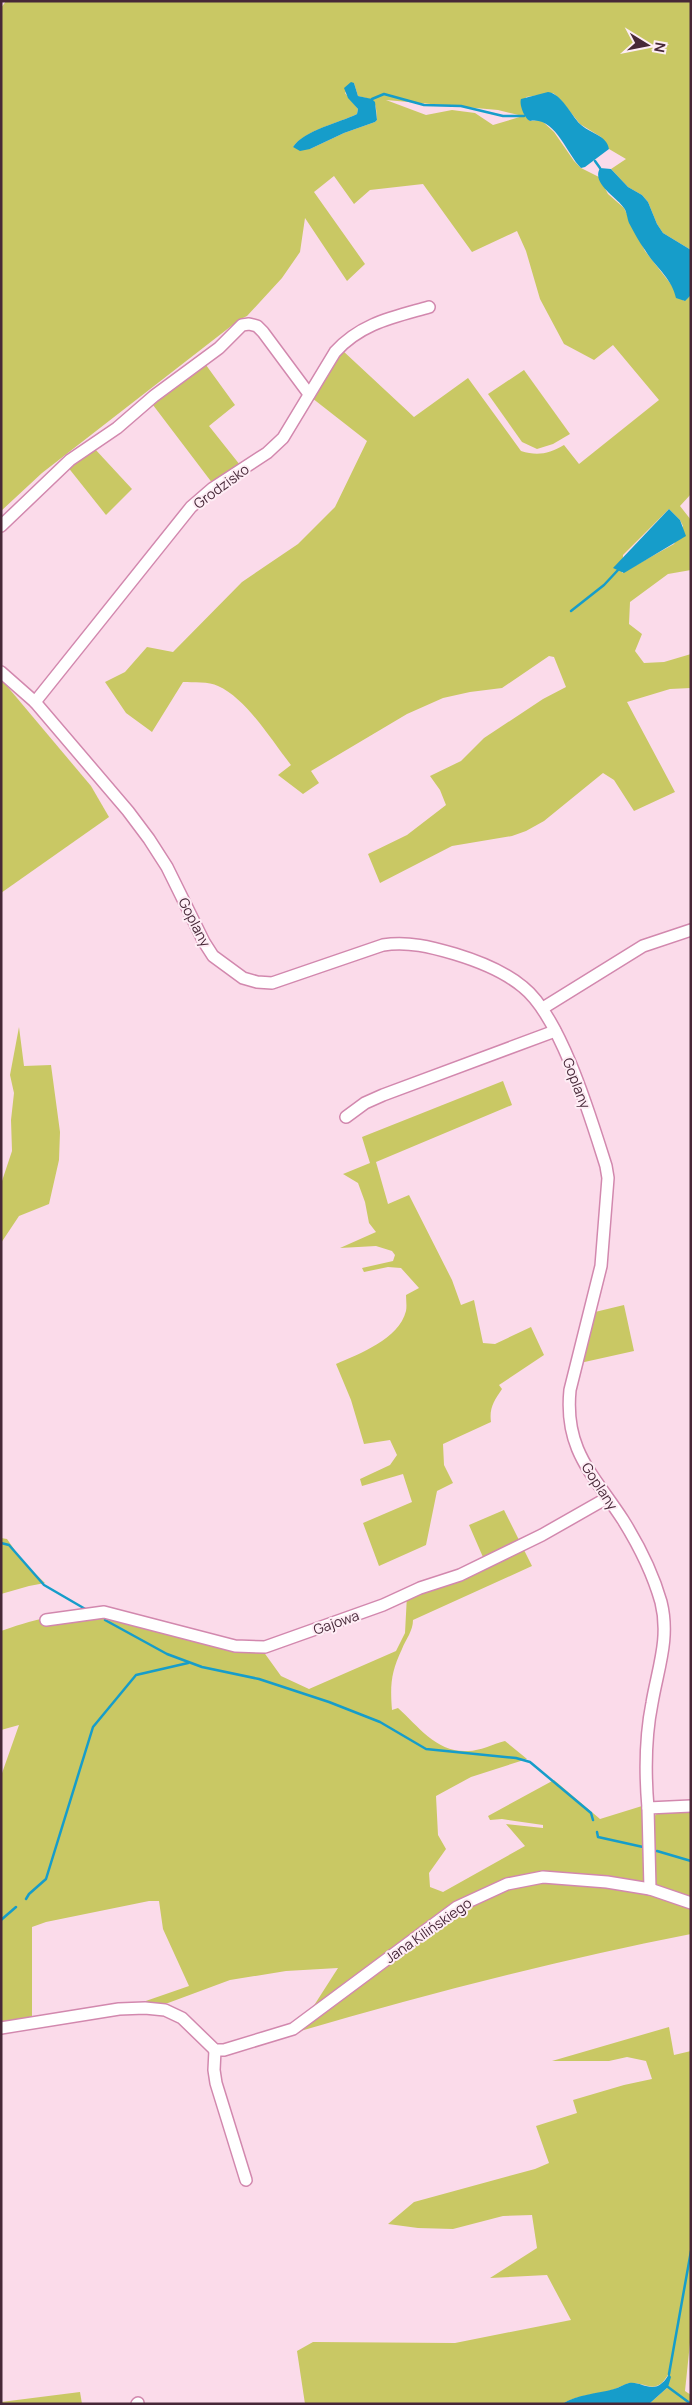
<svg xmlns="http://www.w3.org/2000/svg" width="692" height="2405" font-family="Manrope,sans-serif">
	<style>
		.green { fill: #c9c864; fill-rule: evenodd }
		.water { fill: #169dca }
		.lines { fill: none; stroke-linecap: round; stroke-linejoin: round }
		.stream { stroke: #169dca; stroke-width: 2.5 }
		.minor-casing { stroke: #d288ae; stroke-width: 14 }
		.minor { stroke: #fff; stroke-width: 11 }
		.labels { text-anchor: middle; dominant-baseline: central; stroke-width: 4; stroke-linejoin: round; paint-order: stroke }
		.street-label { font-size: 14px; fill: #472838; stroke: #feedf5 }
	</style>
	<rect width="100%" height="100%" fill="#fbdbea"/>
	<g class="green">
		<path d="M6,1H691V250L663,233L657,224L648,202L642,195L628,187L611,169L626,159L609,149L601,137L580,124L560,99L553,93L526,97C522,107 522,113 530,121L541,120L554,132L574,161L581,168L599,177L608,194L624,208L645,251L684,301L691,295V494L680,506L691,520V570L668,574L630,602L629,624L642,634L635,651L644,663L664,662L691,654V688L670,689L627,702L675,792L634,811L614,780L603,773L544,821L526,831L512,836L452,846L380,883L368,854L407,835L446,805L440,790L430,776L461,761L484,738L543,699L566,687L554,657L549,656L502,688L470,692L443,698L407,714L311,771L319,783L303,794L278,775L291,765C271,740 247,699 218,686C209,681 193,683 183,682L152,732L126,713L105,682L125,672L147,647L173,652L242,582L298,544L335,507L367,441L312,398L342,350L414,417L468,378L521,451C537,456 549,454 564,445L579,464L659,400L613,345L594,360L564,344L540,299L526,251L517,231L472,252L423,184L370,190L354,204L334,176L314,192L365,264L347,281L305,218L300,252L282,278L247,316L239,320L42,473L1,511V8ZM354,83L358,96C376,100 376,101 377,120L375,122L344,133L310,149L293,147C305,130 339,123 357,114L358,109L345,93ZM386,100L498,110L523,116L493,125L475,113L452,110L426,115ZM669,509L680,520L683,526L674,544L622,573L623,555Z"/>
		<polygon points="206,365 235,405 209,426 240,465 213,484 153,405"/>
		<polygon points="524,370 570,434 553,444 537,449 522,442 488,394"/>
		<polygon points="94,448 132,489 106,515 67,466"/>
		<polygon points="1,679 91,786 109,817 1,893"/>
		<polygon points="19,1027 24,1066 51,1065 60,1132 59,1160 49,1204 19,1216 1,1243 1,1184 12,1151 11,1120 14,1093 10,1075"/>
		<path d="M503,1081L512,1105L376,1162L388,1204L409,1195L452,1280L461,1305L474,1300L483,1343L495,1344L531,1327L544,1355L499,1385L502,1389C494,1401 489,1408 491,1422L443,1444L444,1465L453,1483L437,1491L426,1545L379,1566L363,1523L412,1502L403,1474L362,1486L360,1479L390,1465L397,1455L390,1440L364,1444L351,1400L336,1364C359,1354 399,1339 406,1311C407,1306 406,1300 406,1295L419,1288L401,1268L388,1267L364,1272L362,1268L393,1261L395,1255L392,1251L376,1246L340,1248L376,1232L369,1223L365,1202L358,1183L343,1174L370,1163L362,1137Z"/>
		<polygon points="624,1305 634,1351 580,1363 595,1312"/>
		<path d="M504,1510L532,1566L413,1620C413,1631 406,1639 402,1649C391,1672 390,1685 392,1710L398,1708C419,1727 437,1753 468,1751C480,1751 493,1744 505,1741L527,1759L471,1777L436,1796L438,1835L446,1849L429,1873L430,1887L443,1892L525,1846L506,1824L543,1828V1825L502,1819L490,1820L488,1816L554,1780L600,1819L642,1806L646,1891C658,1900 676,1902 691,1907V1934C558,1960 426,1994 297,2032L338,1968L286,1971L230,1980L168,2003H140L189,1986L163,1929L159,1901H149L46,1922L32,1927V2019L1,2024V1776L19,1725L1,1730V1631C28,1621 93,1603 120,1610L118,1617L263,1651L281,1676L309,1689L396,1651L405,1633L407,1595L486,1564L469,1525Z"/>
		<polygon points="1,1538 7,1539 23,1562 45,1583 29,1586 1,1594"/>
		<polygon points="691,1810 691,1899 656,1885 652,1819 659,1811"/>
		<path d="M669,2027L674,2055L691,2051V2333L685,2391L691,2395V2404H649L668,2387V2375C655,2396 647,2382 630,2383C625,2384 620,2387 615,2389C598,2395 578,2394 562,2404H305L297,2351L313,2342L455,2343L571,2320L547,2275L490,2278L537,2248L532,2215L503,2216L453,2229L418,2228L388,2224L414,2202L535,2169L549,2163L536,2126L577,2113L573,2100L624,2085L652,2079L646,2061L627,2057L609,2061H552Z"/>
		<polygon points="80,2392 82,2404 1,2404 1,2402"/>
	</g>
	<g class="water">
		<path d="M351,82L354,83L358,96L372,99L375,102L377,120L375,122L344,133L310,149L300,151L293,147C304,130 339,123 357,114L358,109L348,98L344,88Z"/>
		<path d="M548,92C562,94 571,115 580,124C589,133 607,135 609,149L585,167L581,168C566,153 555,116 530,121C524,118 519,104 521,99Z"/>
		<path d="M600,168L611,169L628,187L642,195L648,202L657,224L663,233L691,250V295L685,301L676,298C672,278 655,267 645,250C639,242 634,232 629,223C627,218 627,212 624,208C617,197 591,184 600,168Z"/>
		<polygon points="669,509 680,520 686,536 624,573 613,568"/>
		<path d="M669,2374L671,2377L668,2387L649,2404H562C577,2394 597,2394 614,2389C619,2388 624,2384 629,2383C641,2381 651,2393 662,2383C665,2381 667,2377 669,2374Z"/>
	</g>
	<g class="lines">
		<g class="stream">
			<polyline points="372,99 384,94 424,105 461,106 503,116 524,116"/>
			<polyline points="595,161 600,168"/>
			<polyline points="571,611 604,585 618,570"/>
			<polyline points="1,1543 9,1545 44,1585 87,1610"/>
			<polyline points="105,1620 167,1654 202,1667 259,1679 329,1702 380,1722 426,1749 516,1758 530,1762 591,1813 593,1820"/>
			<polyline points="597,1832 598,1837 643,1847"/>
			<polyline points="657,1851 691,1861"/>
			<polyline points="26,1899 29,1894 46,1879 93,1727 136,1675 188,1663"/>
			<polyline points="1,1920 16,1907"/>
			<polyline points="669,2374 691,2251"/>
			<polyline points="668,2387 691,2404"/>
		</g>
		<defs>
			<g id="minor">
				<polyline points="1,526 70,460 117,428 154,396 219,348 242,325 249,324 257,326 263,332 309,394"/>
				<path d="M1,672L35,702L128,811L149,839L167,867L204,942L213,956L243,978L257,982L272,983L383,945C408,941 431,947 455,954C478,961 504,971 523,987C561,1017 591,1119 606,1166L608,1178L601,1266L570,1390C564,1450 593,1474 623,1520C638,1544 653,1574 661,1602C670,1638 658,1668 652,1703C645,1738 645,1773 648,1808L691,1806"/>
				<path d="M35,702L191,507L213,488L267,453L283,438L335,352C361,323 394,317 429,307"/>
				<polyline points="543,1008 643,946 691,930"/>
				<polyline points="346,1117 365,1103 383,1095 555,1031"/>
				<polyline points="46,1620 104,1612 235,1646 265,1647 383,1605 420,1588 460,1575 542,1535 607,1498"/>
				<polyline points="648,1808 650,1889"/>
				<polyline points="1,2028 119,2009 145,2008 165,2010 182,2018 215,2050 224,2050 293,2029 457,1907 507,1884 543,1877 607,1882 650,1889 691,1903"/>
				<polyline points="215,2050 214,2070 216,2083 246,2180"/>
				<polyline points="137,2404 138,2403"/>
			</g>
		</defs>
		<use href="#minor" class="minor-casing"/>
		<use href="#minor" class="minor"/>
	</g>
	<g class="labels">
		<g class="street-label">
			<text transform="translate(221 486) rotate(-36)">Grodzisko</text>
			<text transform="translate(195 922) rotate(63)">Goplany</text>
			<text transform="translate(577 1083) rotate(69)">Goplany</text>
			<text transform="translate(600 1486) rotate(57)">Goplany</text>
			<text transform="translate(336 1622) rotate(-19)">Gajowa</text>
			<text transform="translate(428 1930) rotate(-35)">Jana Kilińskiego</text>
		</g>
	</g>
	<rect width="692" height="2405" fill="none" stroke="#472838" stroke-width="5"/>
	<g transform="translate(647 45) rotate(100)" stroke="#feedf5" stroke-width="4" paint-order="stroke">
	<path d="M0-4L9 19L0 12L-9 19Z" fill="#472838"/>
	<text y="-8" font-size="14" font-weight="bold" text-anchor="middle" fill="#472838">N</text>
	</g>
</svg>
